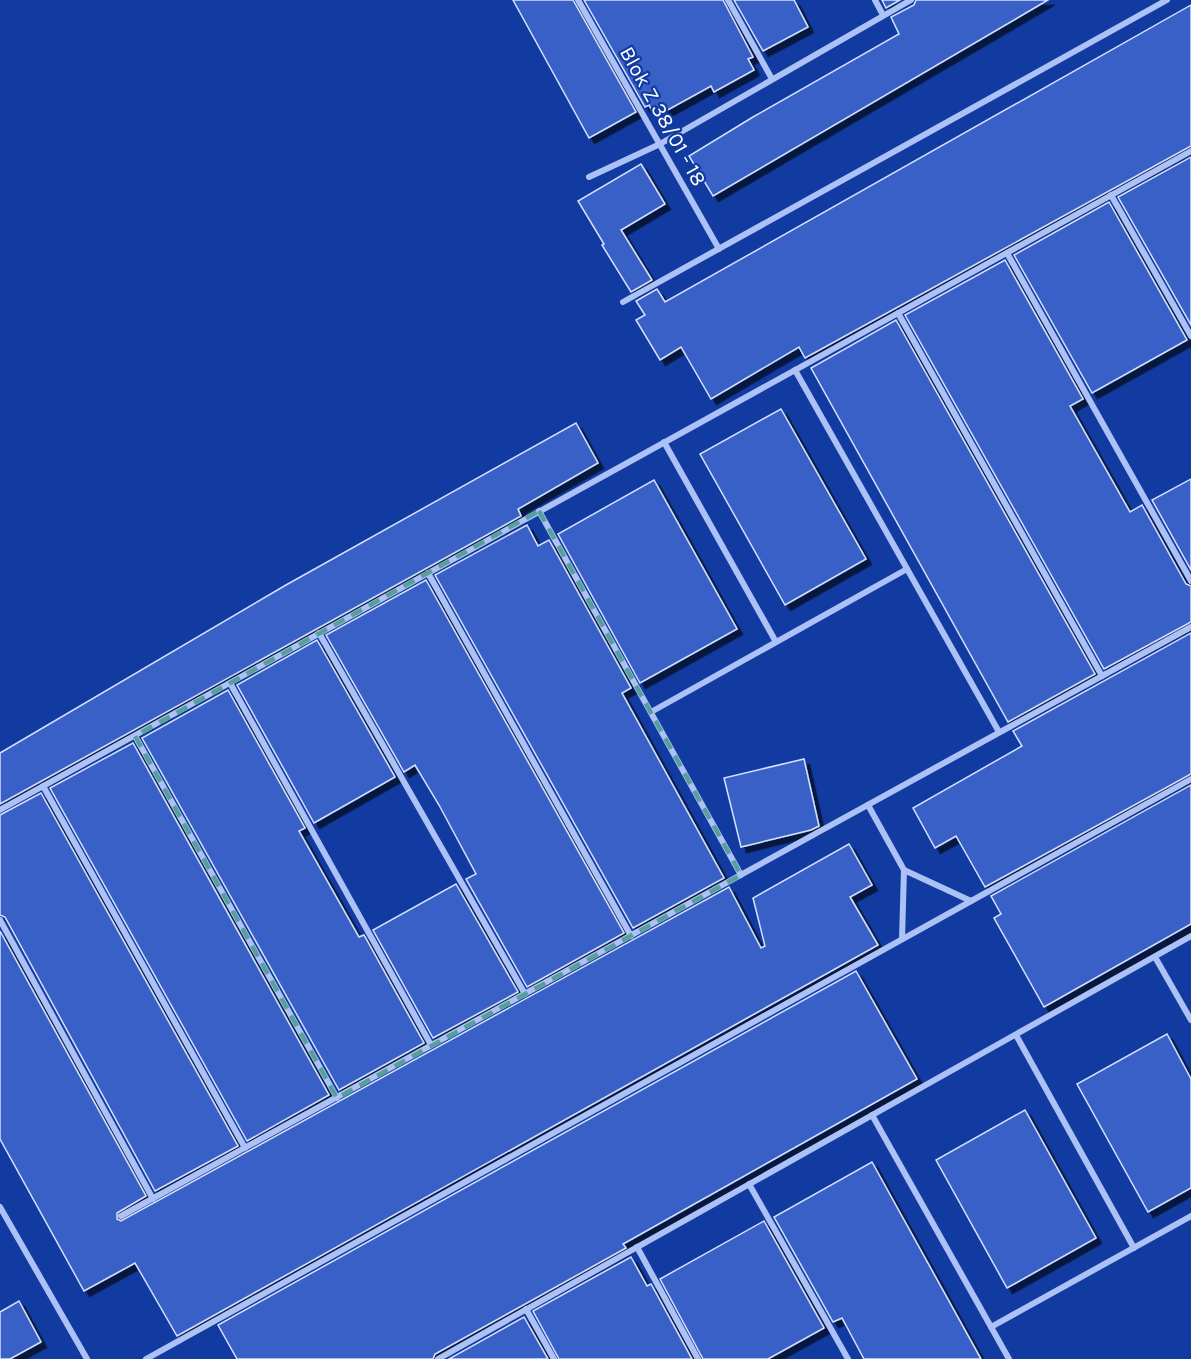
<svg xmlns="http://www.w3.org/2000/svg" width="1191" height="1359" font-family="Karla,sans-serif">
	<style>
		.building { fill: #3761c6; stroke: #d5e1fe; stroke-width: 1.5; filter: url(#shadow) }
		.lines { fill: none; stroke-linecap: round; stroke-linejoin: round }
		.minor { stroke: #acc1f5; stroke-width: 6 }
		.marked { fill: none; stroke: #579f9a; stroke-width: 4.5; stroke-dasharray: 12 8; stroke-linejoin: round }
		.labels { text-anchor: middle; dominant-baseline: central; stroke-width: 4.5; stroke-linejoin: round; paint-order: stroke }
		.street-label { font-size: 21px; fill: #fff; stroke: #123ba1 }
	</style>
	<defs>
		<filter id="shadow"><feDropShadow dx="5.5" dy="5.5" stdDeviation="0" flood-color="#0009"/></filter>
	</defs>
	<rect width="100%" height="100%" fill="#123ba1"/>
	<g class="building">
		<polygon points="513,0 573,0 636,112 589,138"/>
		<polygon points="584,0 723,0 753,57 748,59 754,70 714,92 711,86 655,117 649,105 645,107"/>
		<polygon points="734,0 794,0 808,27 763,51"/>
		<polygon points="882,0 900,0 886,8"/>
		<polygon points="916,0 1048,0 713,196 689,156 753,117 899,34 891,17 914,5"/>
		<polygon points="1191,5 1191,146 805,358 799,347 711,399 681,347 660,360 636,320 645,315 636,301 657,289 665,302"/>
		<polygon points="1191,157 1191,325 1118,197"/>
		<polygon points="641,164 665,204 621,230 652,280 631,292 602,245 604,244 578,201"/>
		<polygon points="1109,202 1187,340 1092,393 1014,255"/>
		<polygon points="1005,260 1083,399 1070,406 1130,512 1142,505 1186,584 1191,586 1191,622 1104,669 905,315"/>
		<polygon points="896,320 1095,674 1008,722 811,368"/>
		<polygon points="781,409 866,559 785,605 700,454"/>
		<polygon points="576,423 598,463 518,509 521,516 0,804 0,753 286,585"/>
		<polygon points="1191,479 1191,570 1152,500"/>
		<polygon points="654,480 737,629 640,683 558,534"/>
		<polygon points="527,525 538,546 549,540 631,688 622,693 724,878 633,928 435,575"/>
		<polygon points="426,580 624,933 527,987 466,879 476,874 439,805 415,765 404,772 326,635"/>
		<polygon points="1191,633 1191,774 985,887 956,836 935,848 913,808 1022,746 1013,731"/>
		<polygon points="317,640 395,777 314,823 237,685"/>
		<polygon points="228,690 305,828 299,831 359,937 364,935 424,1043 339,1090 142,738"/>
		<polygon points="133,743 329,1095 247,1141 50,788"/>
		<polygon points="804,759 819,826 811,830 741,847 724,778"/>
		<polygon points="1191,785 1191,924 1044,1007 994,918 1001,914 991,896"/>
		<polygon points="41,793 238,1146 155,1191 5,917 0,915 0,815"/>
		<polygon points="849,844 872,885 850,897 878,945 177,1336 135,1263 84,1291 0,1139 0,931 146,1196 117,1213 117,1219 121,1221 729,887 761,948 765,946 753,898"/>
		<polygon points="456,884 518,992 433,1038 373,930"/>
		<polygon points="856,971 917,1079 623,1244 626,1248 435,1354 433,1359 237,1359 218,1325"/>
		<polygon points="1167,1034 1191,1079 1191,1188 1148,1212 1077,1084"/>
		<polygon points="1025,1110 1096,1238 1007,1288 936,1160"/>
		<polygon points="872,1162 893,1200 981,1359 864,1359 842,1318 833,1322 774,1217"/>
		<polygon points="764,1221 824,1328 768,1359 703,1359 660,1279"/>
		<polygon points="631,1257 647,1286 651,1284 692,1359 559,1359 533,1311"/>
		<polygon points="19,1301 41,1342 10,1359 0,1359 0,1312"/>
		<polygon points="524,1317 548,1359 449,1359"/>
	</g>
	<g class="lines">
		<g class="minor">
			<polyline points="578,0 719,249"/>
			<polyline points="728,0 772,79"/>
			<polyline points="875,0 883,15"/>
			<polyline points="589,177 660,144 911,0"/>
			<polyline points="1111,195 1191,336"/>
			<polyline points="1007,253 1191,581"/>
			<polyline points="623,302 1167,0"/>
			<polyline points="898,313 1102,676"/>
			<polyline points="795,370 999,732"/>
			<polyline points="664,442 776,642"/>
			<polyline points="539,511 741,875"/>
			<polyline points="428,573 631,936"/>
			<polyline points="319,633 525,994"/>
			<polyline points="230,683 431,1045"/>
			<polyline points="651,712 907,569"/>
			<polyline points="135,736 337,1098"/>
			<polyline points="43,786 245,1148"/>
			<polyline points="868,805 904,870 902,939"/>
			<polyline points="0,810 1191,151"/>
			<polyline points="904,870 971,901"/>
			<polyline points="0,920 153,1199"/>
			<polyline points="1155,957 1191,1020"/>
			<polyline points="1016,1035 1134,1248"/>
			<polyline points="872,1115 1009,1359"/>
			<polyline points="749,1184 848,1359"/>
			<polyline points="0,1207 87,1359"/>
			<polyline points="121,1216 1191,627"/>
			<polyline points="637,1247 698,1359"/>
			<polyline points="526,1309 554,1359"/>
			<polyline points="991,1327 1191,1216"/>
			<polyline points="146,1359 1191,779"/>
			<polyline points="438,1359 1191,936"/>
		</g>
	</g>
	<path class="marked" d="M539,511L741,875L337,1098L135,736Z"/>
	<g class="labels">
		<g class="street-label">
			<text transform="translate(663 116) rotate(61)">Blok Z 38/01 - 18</text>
		</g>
	</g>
</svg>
